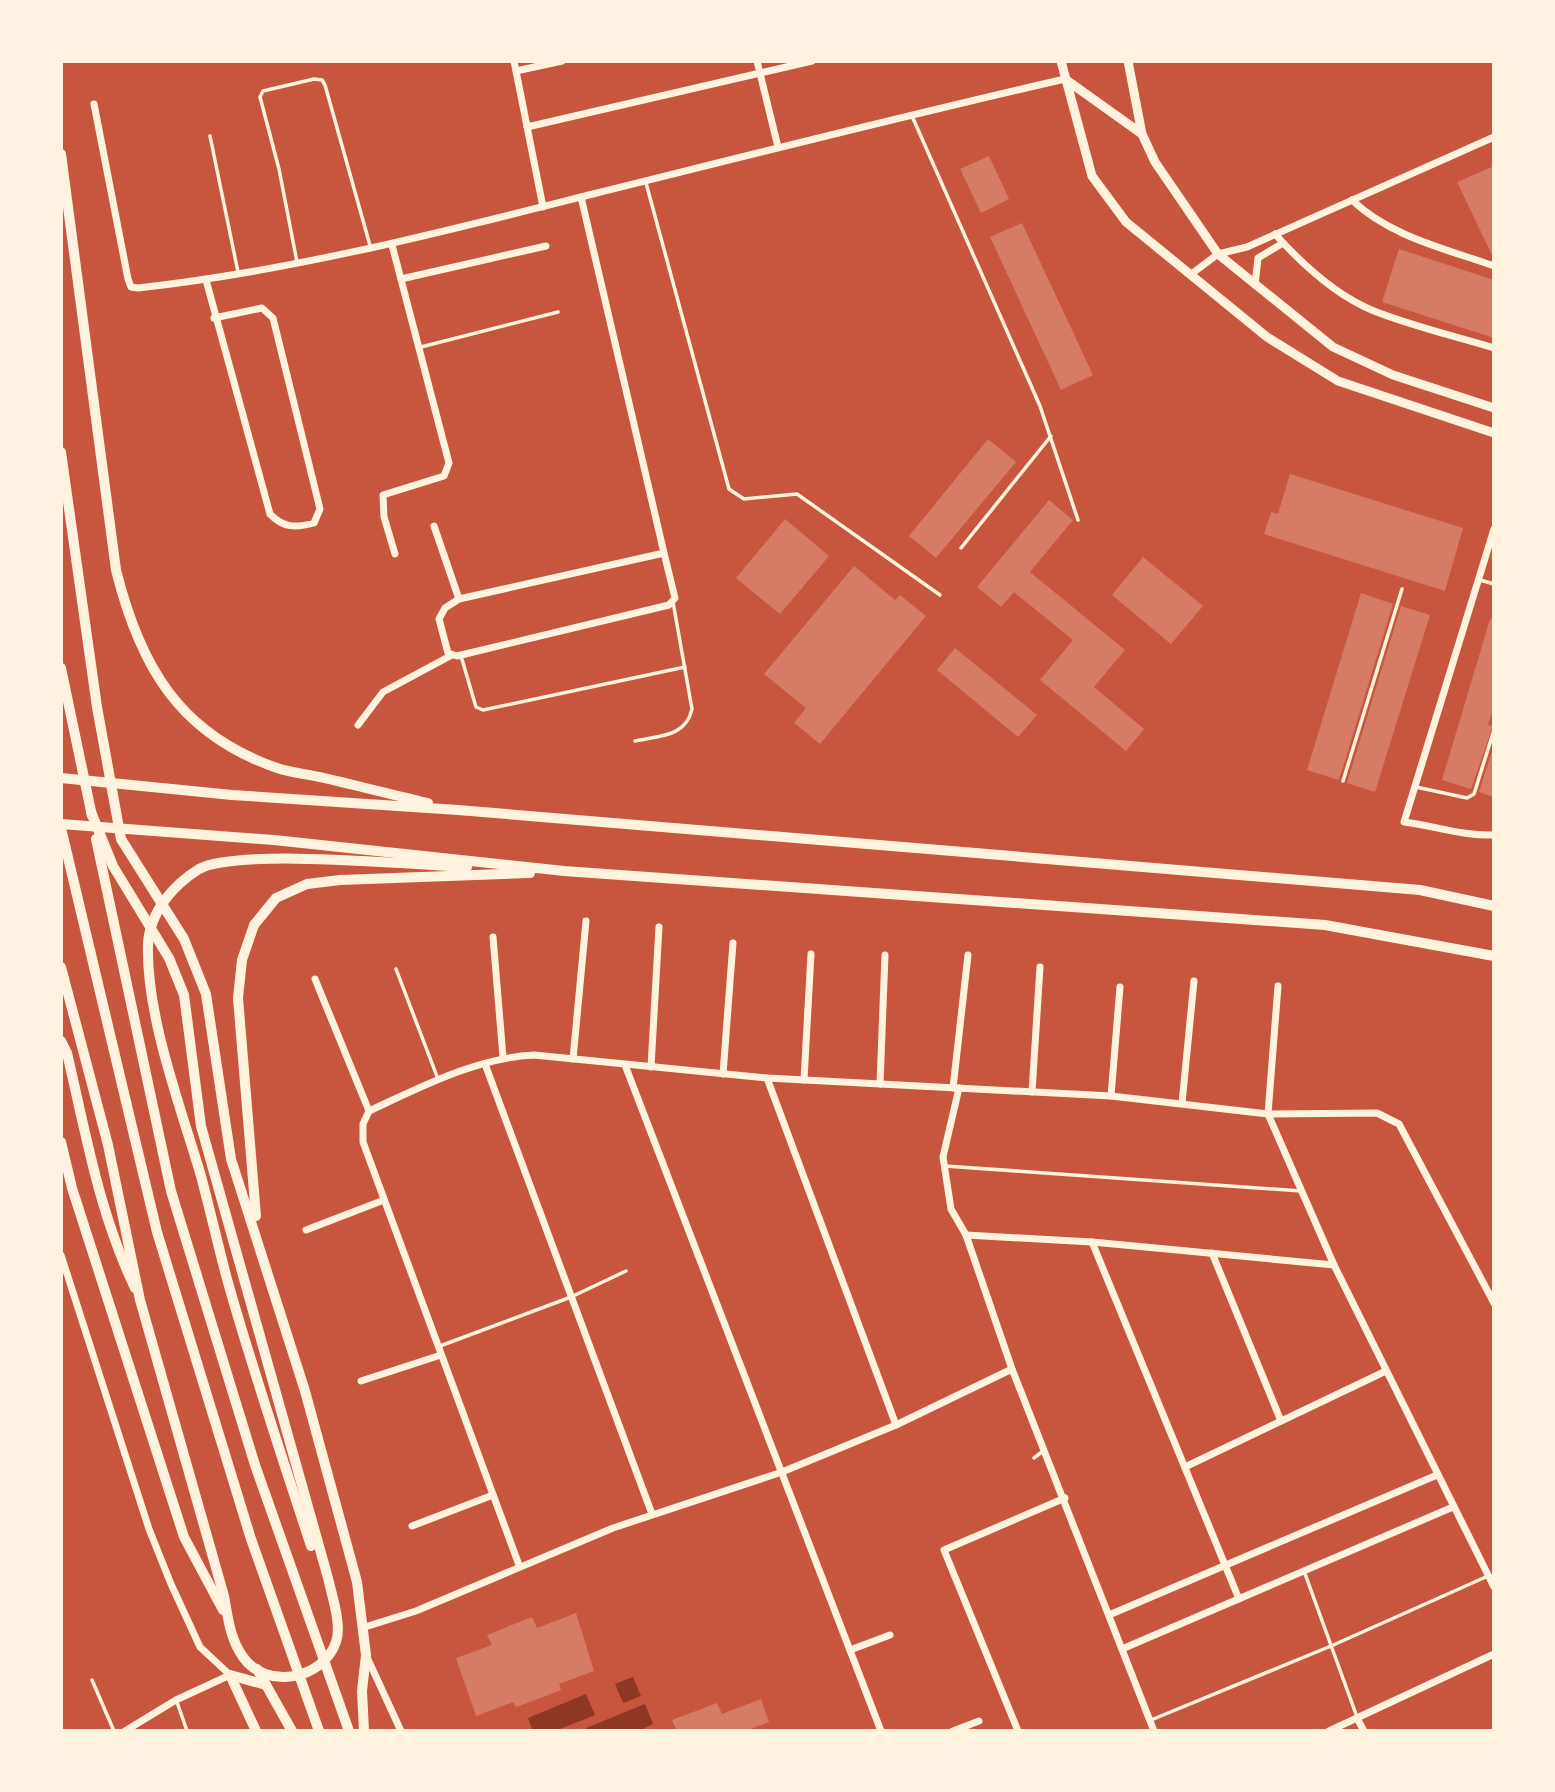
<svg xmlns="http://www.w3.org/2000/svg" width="1555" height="1792" font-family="'Asap Condensed',sans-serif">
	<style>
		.water { fill: #8f3625 }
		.building { fill: #d67c66 }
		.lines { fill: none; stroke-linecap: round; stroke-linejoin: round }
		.service { stroke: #fff3e0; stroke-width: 3.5 }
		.minor { stroke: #fff3e0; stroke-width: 7 }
		.tertiary { stroke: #fff3e0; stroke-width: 9 }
		.trunk { stroke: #fff3e0; stroke-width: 10 }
	</style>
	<rect width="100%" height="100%" fill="#c8553d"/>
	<g class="water">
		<polygon points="633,1677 641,1696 623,1703 615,1684"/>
		<polygon points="586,1694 595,1715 555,1731 533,1731 528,1718"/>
		<polygon points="645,1704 653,1724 638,1731 587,1731 586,1728"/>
	</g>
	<g class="building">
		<polygon points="989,156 1009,199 981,213 960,169"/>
		<polygon points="1494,166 1494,259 1457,182"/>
		<polygon points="1022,223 1093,375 1061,390 990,237"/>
		<polygon points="1399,249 1494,280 1494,338 1382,302"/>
		<polygon points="988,439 1016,462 936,558 909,536"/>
		<polygon points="1290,474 1463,528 1445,591 1264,534 1271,512 1278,514"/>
		<polygon points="1049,500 1073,520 1030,572 1125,650 1094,687 1144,729 1126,751 1040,680 1073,640 1014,592 1001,607 977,587"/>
		<polygon points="785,519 829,556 780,614 736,578"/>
		<polygon points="1143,557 1203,606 1171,644 1112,595"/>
		<polygon points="854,566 895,600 900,595 926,616 820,744 794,723 806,708 764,674"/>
		<polygon points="1361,593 1393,604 1339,780 1307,770"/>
		<polygon points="1401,606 1430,615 1375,792 1347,783"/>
		<polygon points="1490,619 1494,620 1494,706 1488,725 1493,726 1471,789 1442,780"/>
		<polygon points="955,648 1037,715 1018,737 937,670"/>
		<polygon points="1494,745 1494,797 1479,792"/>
		<polygon points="576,1613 594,1671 559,1684 561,1690 530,1702 516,1707 513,1702 476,1716 456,1658 492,1645 487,1635 532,1617 537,1628"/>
		<polygon points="761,1699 769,1722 745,1731 677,1731 672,1720 717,1703 722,1714"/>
	</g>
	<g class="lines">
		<g class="service">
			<polyline points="912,116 1040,406 1078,520"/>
			<polyline points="210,136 238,272"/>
			<polyline points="646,183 729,489 744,499 797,494 940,595"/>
			<polyline points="297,262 279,169 260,97 263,91 314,79 322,80 325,85 371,249"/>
			<polyline points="421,347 558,312"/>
			<polyline points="961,548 1051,436"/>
			<polyline points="1480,580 1494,584"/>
			<polyline points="461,656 476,707 483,710 685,667"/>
			<path d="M635,741C659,736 686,737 692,709L673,602"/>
			<polyline points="1343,781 1402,589"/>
			<polyline points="1416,787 1467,798 1474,794 1494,730"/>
			<polyline points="396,969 438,1079"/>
			<polyline points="945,1166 1301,1191"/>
			<polyline points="440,1346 571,1297 626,1271"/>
			<polyline points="1034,1458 1043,1451"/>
			<polyline points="1304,1571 1357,1717"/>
			<polyline points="92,1680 114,1731"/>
			<polyline points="177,1702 187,1731"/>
			<polyline points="1151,1720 1331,1646 1488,1576"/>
		</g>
		<g class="minor">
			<polyline points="514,61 543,207"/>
			<polyline points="757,61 778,147"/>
			<polyline points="516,71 562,61"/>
			<path d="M94,104L128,279L131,287L138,288C292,271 442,232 593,194C750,155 907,115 1065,79"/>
			<polyline points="527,127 812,61"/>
			<polyline points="581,197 664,553 675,598 669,605 457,656 448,653 439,619 445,608 459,599 664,553"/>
			<path d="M1352,200C1389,236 1446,249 1494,266"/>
			<path d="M1275,234C1301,263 1337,296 1374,311C1412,326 1454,336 1494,348"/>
			<polyline points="392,245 449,463 444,476 383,495 384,517 395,554"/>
			<polyline points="1190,275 1218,254 1247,247 1494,137"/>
			<polyline points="401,279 546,246"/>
			<path d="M206,280L270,514C283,528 296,528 314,523L320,509L273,318L262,308L214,318"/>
			<polyline points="1255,285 1258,258 1283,243"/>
			<polyline points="434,526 459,599"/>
			<path d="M1494,529L1404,822C1436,826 1462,836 1494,835"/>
			<polyline points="358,725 383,692 452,655"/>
			<polyline points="493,937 503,1057"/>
			<polyline points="315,979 369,1111"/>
			<polyline points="1278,986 1268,1114 1334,1265 1494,1587"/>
			<polyline points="573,1059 586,921"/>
			<polyline points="485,1064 652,1514"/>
			<polyline points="625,1065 881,1731"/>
			<polyline points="651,1067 659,927"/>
			<polyline points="723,1074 733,943"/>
			<polyline points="767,1078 896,1425"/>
			<polyline points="804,1080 811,954"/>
			<polyline points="880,1084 885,955"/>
			<polyline points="953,1088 968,955"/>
			<polyline points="959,1088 943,1157 951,1209 966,1235 1012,1369 1154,1731"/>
			<polyline points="1032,1092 1040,967"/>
			<polyline points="1111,1096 1120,987"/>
			<polyline points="1182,1103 1194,981"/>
			<polyline points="306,1230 384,1200"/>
			<polyline points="966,1235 1092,1242 1334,1265"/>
			<polyline points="1092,1242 1239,1599"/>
			<polyline points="1212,1253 1281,1421"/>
			<polyline points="61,1255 149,1529 171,1584 200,1647 230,1675 176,1700 125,1731"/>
			<polyline points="361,1381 441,1355"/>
			<polyline points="1185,1467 1386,1371"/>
			<polyline points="412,1526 493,1495"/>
			<path d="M519,1565L363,1142V1124L369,1111C421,1087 476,1058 534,1055L767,1078L1111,1096L1268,1114L1377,1113L1399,1124L1494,1303"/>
			<polyline points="1109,1615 1437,1475"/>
			<polyline points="365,1627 416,1611 613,1528 782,1472 896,1425 1012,1369"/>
			<polyline points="1122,1649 1453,1507"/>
			<polyline points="850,1650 890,1635"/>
			<polyline points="366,1655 401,1731"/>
			<polyline points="1358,1720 1364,1731"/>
			<polyline points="953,1731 979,1721"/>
			<polyline points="1018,1731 944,1550 1065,1498"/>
			<polyline points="1329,1731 1494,1654"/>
		</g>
		<g class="tertiary">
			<polyline points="1061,61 1092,176 1126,222 1267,337 1338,381 1494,433"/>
			<polyline points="1128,61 1142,134 1155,162 1218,254 1333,347 1393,375 1494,408"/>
			<polyline points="1065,79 1142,134"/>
		</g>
		<g class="trunk">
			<path d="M61,154L116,570C140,666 179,734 277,768C291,773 308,774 324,778C359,786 393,795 428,803"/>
			<polyline points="61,452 97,707 121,839 184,939 206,994 231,1159 305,1391 357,1582 366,1655 362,1691 364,1731"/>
			<polyline points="61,668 92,816"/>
			<polyline points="61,778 232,795 458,810 1420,890 1494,906"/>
			<polyline points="61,824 274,840 564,871 1325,925 1494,956"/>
			<polyline points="61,828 157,1232 251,1539 319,1731"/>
			<polyline points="96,839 171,1191 255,1465 349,1731"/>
			<path d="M61,967L108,1145L140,1300L224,1596C228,1618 230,1639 243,1657C266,1690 323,1680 336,1642C342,1625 332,1596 328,1578L201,1126L184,995L169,958L113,866L91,812"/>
			<path d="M61,1041L67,1053C86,1134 99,1213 135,1288"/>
			<polyline points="61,1142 72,1188 184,1537 223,1610"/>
			<polyline points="256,1216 238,998 242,960 254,925 276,898 307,884 340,880 530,873"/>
			<path d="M311,1546C282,1457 252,1368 227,1279C218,1245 210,1210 201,1176C181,1108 146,1016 148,945C149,913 173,885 199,869C237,848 415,865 467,867"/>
			<polyline points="257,1669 292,1731"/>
			<polyline points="230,1675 256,1731"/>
			<polyline points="230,1675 266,1685"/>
		</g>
	</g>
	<rect width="1555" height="1792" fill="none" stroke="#fff3e0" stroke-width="126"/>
</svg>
